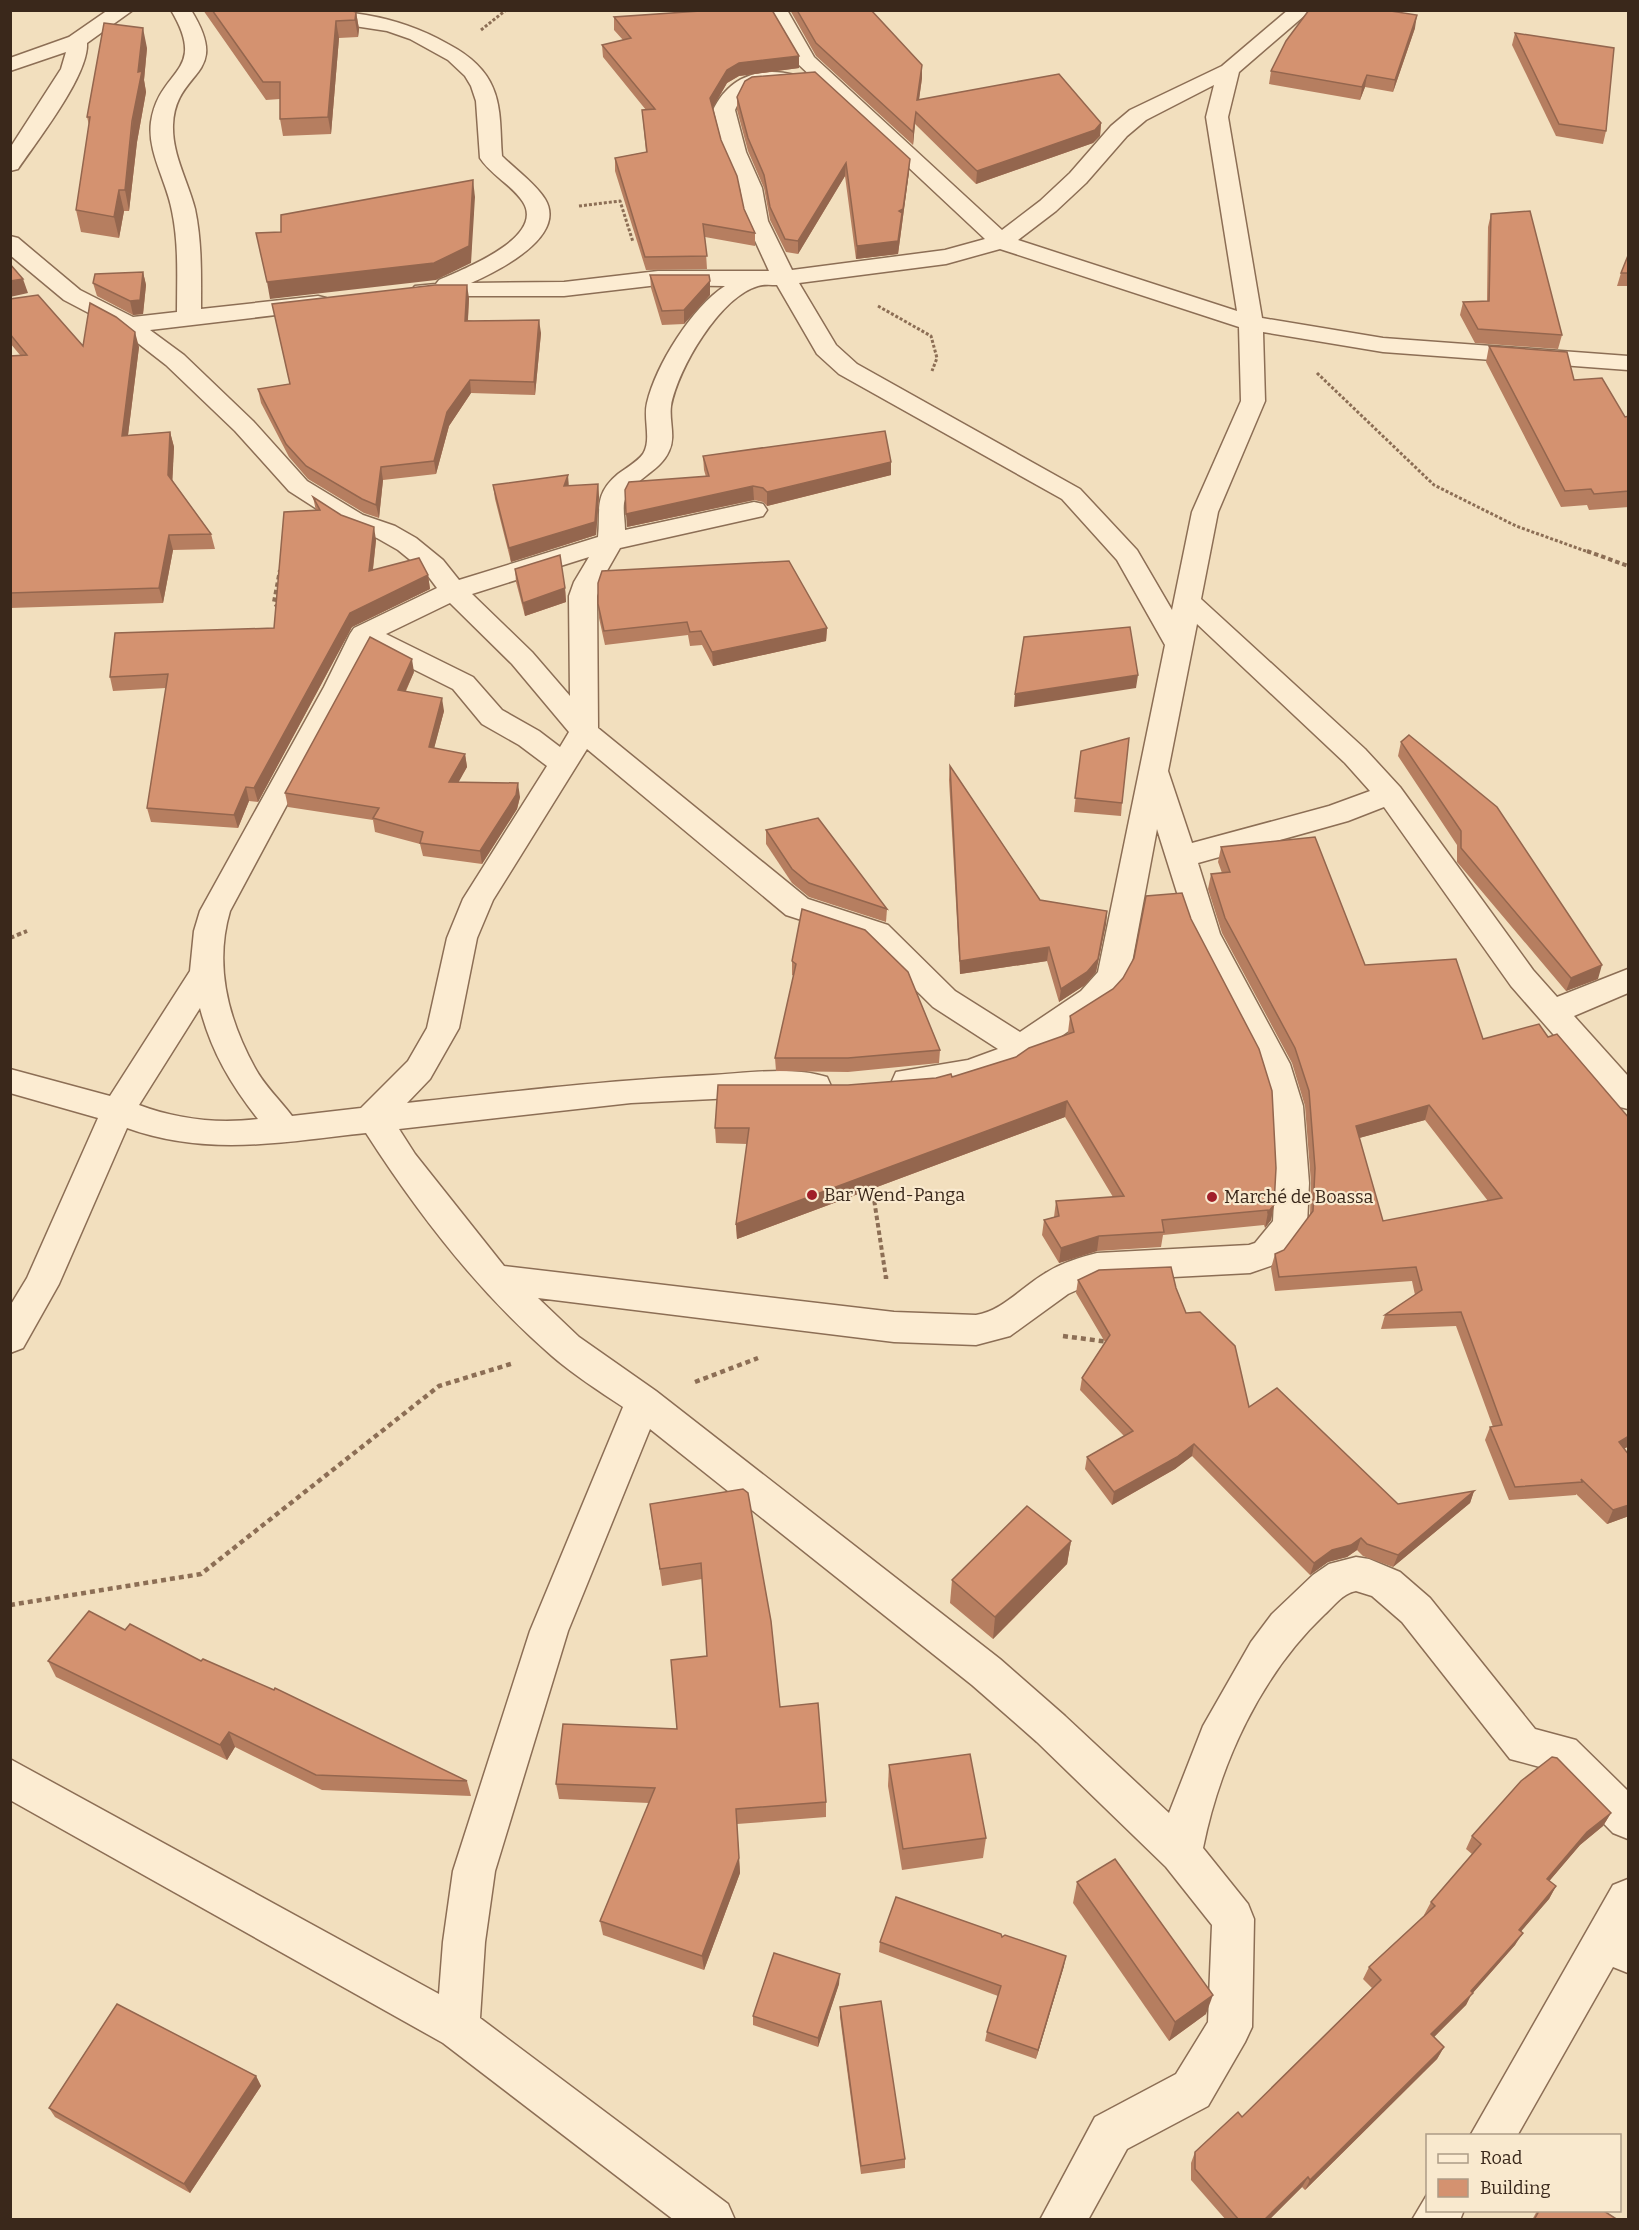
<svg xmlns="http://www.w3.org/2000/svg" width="1639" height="2230" font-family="Bitter,serif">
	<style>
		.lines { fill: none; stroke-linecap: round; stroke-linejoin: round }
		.minor-casing { stroke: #8c6e55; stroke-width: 3 }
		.path-far2 { stroke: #8c6e55; stroke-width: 3; stroke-dasharray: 3 2; stroke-linecap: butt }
		.path-far1 { stroke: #8c6e55; stroke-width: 4; stroke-dasharray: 4.5 3; stroke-linecap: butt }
		.path { stroke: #8c6e55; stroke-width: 4.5; stroke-dasharray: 5 4; stroke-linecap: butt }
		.minor { fill: #fcecd2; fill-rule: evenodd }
		.wall { fill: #b67e60; fill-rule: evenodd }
		.shaded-wall { fill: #94664e }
		.building { fill: #d49270; stroke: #94664e; stroke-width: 1.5; fill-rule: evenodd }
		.poi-dot { fill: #a11f29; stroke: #f9e9ce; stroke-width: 2 }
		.labels { text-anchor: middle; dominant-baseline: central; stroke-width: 4.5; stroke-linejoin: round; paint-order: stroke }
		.poi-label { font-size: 18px; fill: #3a281b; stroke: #f9e9ce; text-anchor: start }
	</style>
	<rect width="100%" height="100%" fill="#f2dfbe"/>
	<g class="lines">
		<defs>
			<g id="minor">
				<path d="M108,10H133L87,43C89,75 37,141 18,169L10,171V148L61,69L66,52L10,71V58L69,37Z"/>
				<path d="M171,10H191C233,78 175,68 173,125C172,155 188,181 195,209C202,242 201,276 201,309L318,296L326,298L330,303L326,308L318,310L150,330L184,355L253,421L307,481L363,515L395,526L416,538L443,560L459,580L598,537C601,510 593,495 618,474C626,468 637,462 643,454C652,440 643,419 647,403C656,365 692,307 725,286L658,285L564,296H415L411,291L415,286L436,284L439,280C461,270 546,238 523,202C512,185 491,175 480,158L476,101L471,86L465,76L448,60L410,39L387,31L289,16L279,10C343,10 391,12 448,44C467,54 485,68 493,88C502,109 500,134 502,156C515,169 535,183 545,199C568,237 496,272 471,283L564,282L658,271H769L746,221L740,188L724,152L713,110C729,77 759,66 795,75L799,79L795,83C767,90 750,78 735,110L746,152L762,188L768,221L792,270L945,250L985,239L798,64L767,10H787L814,57L1002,230L1040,201L1070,173L1111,126L1130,110L1222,66L1288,10H1311L1239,72L1228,117L1262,318L1383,338L1628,356V370L1383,352L1263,332L1265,401L1218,512L1201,599L1365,749L1400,787L1533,970L1557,997L1628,969V993L1574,1016L1628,1076V1109L1616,1106L1511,986L1384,807L1348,821L1198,863L1220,934L1290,1064L1303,1106L1309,1183L1307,1225L1279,1263L1250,1273L1097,1281L1068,1294L1010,1336L976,1345L894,1342L538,1298L579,1337L656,1391L1000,1659L1065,1716L1169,1813L1203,1726L1251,1642L1272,1614L1313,1575L1329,1564L1356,1557L1369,1559L1400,1572L1430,1598L1535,1729L1576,1740L1628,1791V1839L1613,1833L1551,1770L1510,1759L1402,1622L1372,1596L1356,1591C1343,1593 1333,1607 1324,1615C1261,1675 1220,1763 1203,1848L1248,1904L1254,1919L1252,2027L1245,2042L1208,2106L1127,2149L1088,2220H1040L1095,2117L1176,2074L1208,2022L1212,1925L1166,1867L1037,1742L972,1685L650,1429L568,1631L495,1871L485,1942L480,2018L728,2204L735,2220H674L443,2043L10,1800V1759L439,1994L443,1942L453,1871L530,1631L623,1407C599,1391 574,1375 552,1356C479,1293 418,1214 366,1133C283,1142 208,1157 127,1128L59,1284L23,1348L10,1353V1306L27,1278L98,1118L10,1093V1069L110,1096L190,971L194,931L200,911L324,687L350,634L354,628L437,588L425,572L398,550L377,538L345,527L289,491L235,431L166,365L121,330L64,300L10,255V236L18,238L80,290L133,317L177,312C177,278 179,244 172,211C167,182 147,152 151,122C159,67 209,74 171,10ZM1214,85L1206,117L1237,311L1018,240L1056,211L1086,183L1127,136L1146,120ZM1000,249L1239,327L1241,401L1192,512L1172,610L1137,550L1080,489L857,364L836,345L799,283L946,264ZM777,285L817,354L839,374L1062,499L1117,560L1165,645L1098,972L1081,991L1020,1032L955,991L888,925L808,899L598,728L597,596L604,576L620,548L763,516L767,510L763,504L754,502L625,530C625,521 623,512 624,503C629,480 660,473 669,451C676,437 669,421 671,406C678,368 720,297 758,286C764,284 771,285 777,285ZM589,557L574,582L569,596L570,696L532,652L472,594ZM450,603L512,664L569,732L560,747L539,731L502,710L473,677L386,634ZM1197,624L1345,763L1370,791L1329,806L1192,843L1168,771ZM371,648L453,689L482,724L519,745L547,766L463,899L447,938L427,1028L408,1061L361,1108L292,1116C280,1100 264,1085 255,1068C228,1019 214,965 230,911ZM587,749L786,915L866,941L933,1007L998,1049L968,1060L896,1072L892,1081L896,1090L908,1093L944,1090L980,1082L1014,1070L1112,1000L1130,973L1157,829L1190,934L1258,1064L1271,1106L1275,1183L1273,1221L1255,1243L1249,1245L1097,1253C1078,1258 1061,1263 1044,1274C1022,1287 1002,1311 976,1315L894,1312L504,1266L415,1154L399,1129L631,1103L754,1097L815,1098L827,1095L831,1086L827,1077C792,1066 748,1073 713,1075C610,1080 509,1092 407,1103L430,1079L459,1028L477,938L493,900ZM200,1008C211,1051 231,1085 258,1119C218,1124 176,1119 139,1105Z"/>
				<polygon points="1628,1879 1628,1973 1613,1967 1517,2136 1470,2136 1613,1885"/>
				<polygon points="1428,2193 1428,2210 1464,2210 1460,2220 1412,2220"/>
			</g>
		</defs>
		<use href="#minor" class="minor-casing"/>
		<g class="path-far2">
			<polyline points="481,30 506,10"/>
			<polyline points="579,206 620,201 633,242"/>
			<polyline points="878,306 931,336 937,358 932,371"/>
			<polyline points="1317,373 1434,485 1516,526 1591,553"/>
		</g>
		<g class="path-far1">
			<polyline points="1587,551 1628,566"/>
			<polyline points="278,608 274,602 280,570"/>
			<polyline points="10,938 27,931"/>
			<polyline points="872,1186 886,1278"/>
		</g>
		<g class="path">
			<polyline points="886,1276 886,1279"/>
			<polyline points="1063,1336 1109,1342"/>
			<polyline points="695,1382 758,1358"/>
			<polyline points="10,1605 201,1574 439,1386 514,1363"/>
		</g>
		<use href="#minor" class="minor"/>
	</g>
	<g class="wall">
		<polygon points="203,10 360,10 360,12 356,12 359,29 358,37 339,38 331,134 283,136 280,119 280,99 266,100"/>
		<polygon points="713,10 772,10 799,56 799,68 739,76 727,83 713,107 721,140 744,209 755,233 755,246 705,237 707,269 646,270 615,171 615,158 646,152 642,110 646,110 603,57 602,45 623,40 614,30 614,17"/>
		<polygon points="790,10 871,10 922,65 922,78 919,100 1101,123 1100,136 1093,143 976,184 915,124 913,145 816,56"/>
		<polygon points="1415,28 1393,92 1365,87 1360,100 1269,84 1271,71"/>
		<polygon points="1515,33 1606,131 1603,144 1556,136 1512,45"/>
		<polygon points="147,48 144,80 146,92 137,142 129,211 124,211 119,238 81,232 76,210 89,125 87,117"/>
		<polygon points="737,97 909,172 898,254 856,259 845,176 798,254 786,252 770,220 764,188 748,151 737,110"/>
		<polygon points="1491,214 1562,335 1558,349 1475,343 1460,315 1463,302 1487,301 1488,227"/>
		<polygon points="1629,253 1629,286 1617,286 1621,273"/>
		<polygon points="143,272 146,285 143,314 133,315 97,296 93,283"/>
		<polygon points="650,275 710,281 710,295 684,324 662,325 651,288"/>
		<polygon points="469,298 468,320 541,333 535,395 471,393 449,426 436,474 383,480 379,518 364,513 308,479 289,457 261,403 258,389 289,384"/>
		<polygon points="10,299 83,346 139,347 128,435 170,432 174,447 172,480 211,534 215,549 173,550 163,603 10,608 10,356 20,355 10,343"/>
		<polygon points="1489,346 1574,380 1625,417 1629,416 1629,507 1589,510 1587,505 1561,507 1486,362"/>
		<polygon points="703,456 891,462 891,475 767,506 763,502 754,500 627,527 706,477 704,470"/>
		<polygon points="598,484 599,497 596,535 511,562 495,499 493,485 569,486"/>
		<polygon points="313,497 376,540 373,570 428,575 430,589 352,627 258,802 249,801 238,828 151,822 147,808 166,688 113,691 110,677 274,628 316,511"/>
		<polygon points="515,569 565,588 566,602 525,616 516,582"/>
		<polygon points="598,604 827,628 826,641 713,666 702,645 690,646 688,635 605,645 599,618"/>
		<polygon points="414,672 406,691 444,711 434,748 465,754 467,767 458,782 520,797 517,809 482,864 423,856 420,844 375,832 373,820 288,807 285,793"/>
		<polygon points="1401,742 1598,979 1566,991 1457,862 1457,845 1398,756"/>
		<polygon points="1081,751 1122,803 1121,816 1074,812"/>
		<polygon points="950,766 1040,900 1107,911 1106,924 1096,972 1085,985 1059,1002 1047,961 960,974 949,780"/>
		<polygon points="766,830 887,909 886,922 809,897 792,883 766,844"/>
		<path d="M1221,847L1365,965L1483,1039L1548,1037L1629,1118V1446L1624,1449L1629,1516L1607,1524L1576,1494V1495L1509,1500L1485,1440L1490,1427H1493L1456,1326L1381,1329L1385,1315L1415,1295L1412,1281L1275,1291L1271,1268L1275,1254L1284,1250L1310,1215L1311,1183L1305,1106L1292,1063L1222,933L1208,889L1211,874L1222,873L1218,862ZM1425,1120L1488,1201L1383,1221L1359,1138Z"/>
		<polygon points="792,961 940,1050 939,1063 848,1072 776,1071 775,1058 794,976 792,975"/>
		<polygon points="1070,1016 1274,1205 1271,1220 1265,1228 1264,1225 1163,1235 1161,1247 1097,1251 1059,1263 1042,1235 1044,1220 1054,1217 1056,1201 1113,1197 1065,1117 737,1239 736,1224 747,1144 716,1143 715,1128 848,1085 952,1077 1016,1057 1069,1034 1068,1032"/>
		<polygon points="1078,1280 1176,1288 1186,1313 1249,1407 1398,1504 1474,1491 1470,1503 1393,1567 1363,1556 1357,1550 1347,1557 1328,1562 1310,1575 1192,1456 1175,1469 1112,1505 1085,1469 1087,1457 1124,1436 1080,1390 1082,1378 1105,1342 1076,1293"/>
		<polygon points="743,1489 780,1707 826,1802 826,1817 737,1824 740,1873 704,1970 603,1935 600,1921 649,1803 559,1799 556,1784 677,1729 707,1656 702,1579 662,1586 650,1504"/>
		<polygon points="1071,1541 1067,1564 993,1639 950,1603 952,1580"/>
		<polygon points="125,1630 201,1661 467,1781 471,1796 322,1790 235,1747 227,1760 56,1677 48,1661"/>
		<polygon points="889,1765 986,1838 983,1858 902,1870 888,1786"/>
		<polygon points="1611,1813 1603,1826 1580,1845 1549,1881 1556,1886 1549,1899 1521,1931 1515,1945 1471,1995 1466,2005 1434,2037 1444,2047 1437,2059 1305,2190 1302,2187 1269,2220 1226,2220 1191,2180 1191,2163 1195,2152 1242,2117 1372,1988 1363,1979 1369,1967 1425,1915 1424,1915 1431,1902 1472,1854 1466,1849 1472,1836"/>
		<polygon points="1077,1882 1206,2014 1169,2041 1073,1903"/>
		<polygon points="1002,1937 1064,1966 1036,2059 985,2041 987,2032 998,1996 879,1952 880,1942"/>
		<polygon points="839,1984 818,2047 753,2025 753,2016"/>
		<polygon points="840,2007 905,2159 905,2168 861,2174 840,2017"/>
		<polygon points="256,2076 261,2086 190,2193 55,2117 49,2108"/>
		<polygon points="1537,2211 1604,2211 1618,2220 1532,2220"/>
	</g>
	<g class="shaded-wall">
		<polygon points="356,12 359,29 358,37 355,20"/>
		<polygon points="1417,15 1415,28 1393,92 1395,80"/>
		<polygon points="336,21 339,38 331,134 328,117"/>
		<polygon points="143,28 147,48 144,80 146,92 137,142 129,211 125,190"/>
		<polygon points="799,56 799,68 739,76 727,83 711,111 710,98 727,70 739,63"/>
		<polygon points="922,65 922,78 917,113 917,100"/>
		<polygon points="1367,75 1365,87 1360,100 1362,87"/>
		<polygon points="916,112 915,124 913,145 913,132"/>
		<polygon points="1101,123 1100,136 1093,143 976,184 977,171"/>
		<polygon points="910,159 909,172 898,254 856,259 857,246 899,211"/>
		<polygon points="846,163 845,176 798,254 798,241"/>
		<polygon points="473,180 475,197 471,263 436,280 270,299 267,282"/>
		<polygon points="119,190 124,211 119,238 114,217"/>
		<polygon points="143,272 146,285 143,314 133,315 130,301"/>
		<polygon points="23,279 28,293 10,297 10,281"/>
		<polygon points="710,281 710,295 684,324 684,310"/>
		<polygon points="467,285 469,298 467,334 465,321"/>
		<polygon points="539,320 541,333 535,395 534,382"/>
		<polygon points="135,332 139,347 126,451 122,436"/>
		<polygon points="470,380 471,393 449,426 436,474 434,461 447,412"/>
		<polygon points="170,432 174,447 172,490 168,475"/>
		<polygon points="891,462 891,475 767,506 767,492"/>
		<polygon points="381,467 383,480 379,518 376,505"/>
		<polygon points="568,475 569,488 564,486"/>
		<polygon points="598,484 599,497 596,535 511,562 509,548"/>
		<polygon points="753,486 754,500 627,527 626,514"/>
		<polygon points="374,527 376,540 371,585 369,571"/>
		<polygon points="169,535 173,550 163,603 159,588"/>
		<polygon points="428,575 430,589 352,627 258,802 254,788 350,613"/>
		<polygon points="565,588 566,602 525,616 523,603"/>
		<polygon points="827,628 826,641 713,666 712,652"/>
		<polygon points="412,659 414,672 400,703 398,690"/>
		<polygon points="1138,675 1136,688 1014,707 1015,694"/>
		<polygon points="442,698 444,711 431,760 429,747"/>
		<polygon points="465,754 467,767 451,796 449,782"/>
		<polygon points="518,783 520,797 517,809 482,864 480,851"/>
		<polygon points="246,787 249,801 238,828 234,815"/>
		<polygon points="1107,911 1106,924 1096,972 1085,985 1059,1002 1061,989"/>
		<polygon points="1049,947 1047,961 960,974 960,961"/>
		<polygon points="1602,965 1598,979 1566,991 1571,978"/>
		<polygon points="1067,1101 1065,1117 737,1239 736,1224"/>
		<polygon points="1429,1105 1425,1120 1352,1140 1356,1126"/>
		<polygon points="1274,1205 1271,1220 1265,1228 1268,1212"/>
		<polygon points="1099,1236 1097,1251 1059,1263 1061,1248"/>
		<polygon points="1629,1436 1629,1446 1612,1455 1619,1442"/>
		<polygon points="1194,1444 1192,1456 1175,1469 1112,1505 1114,1492"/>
		<polygon points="1474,1491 1470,1503 1393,1567 1398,1555"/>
		<polygon points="1629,1505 1629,1516 1607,1524 1613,1510"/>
		<polygon points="1361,1538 1357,1550 1347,1557 1328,1562 1310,1575 1314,1563 1332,1550"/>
		<polygon points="1071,1541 1067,1564 993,1639 995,1617"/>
		<polygon points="229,1732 235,1747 227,1760 220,1745"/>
		<polygon points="1611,1813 1603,1826 1580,1845 1540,1892 1547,1879 1587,1832"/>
		<polygon points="739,1858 740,1873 704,1970 702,1956"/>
		<polygon points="1556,1886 1549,1899 1512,1942 1519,1930"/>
		<polygon points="1523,1933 1515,1945 1471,1995 1466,2005 1425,2046 1431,2034"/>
		<polygon points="1066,1956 1064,1966 1036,2059 1038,2050"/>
		<polygon points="840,1974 839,1984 818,2047 818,2038"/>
		<polygon points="1213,1995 1206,2014 1169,2041 1175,2022"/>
		<polygon points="1444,2047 1437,2059 1305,2190 1310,2180"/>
		<polygon points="256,2076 261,2086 190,2193 184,2184"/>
		<polygon points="1308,2177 1302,2187 1269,2220 1264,2220"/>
	</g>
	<g class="building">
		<polygon points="212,10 349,10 356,12 355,20 336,21 328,117 280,119 280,82 263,82"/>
		<polygon points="715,10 772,10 799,56 739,63 727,70 710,98 721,140 737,176 744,209 755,233 703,224 707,256 645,257 615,158 647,152 642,110 655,109 602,45 631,38 614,17"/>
		<polygon points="797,10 871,10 922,65 917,100 1059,74 1101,123 1095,130 977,171 916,112 913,132 816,43"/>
		<polygon points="1309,10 1384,10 1417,15 1395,80 1367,75 1362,87 1271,71 1286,41"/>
		<polygon points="104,23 143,28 138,72 142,71 132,121 125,190 119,190 114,217 76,210 90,117 87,117"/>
		<polygon points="1515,33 1614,48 1606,131 1559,124"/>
		<polygon points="815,72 910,159 903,209 899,211 902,213 898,241 857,246 846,163 798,241 785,239 770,207 764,175 748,138 737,97 745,81 752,77"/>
		<polygon points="473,180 469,246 434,263 267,282 256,233 281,232 281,215"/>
		<polygon points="1530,211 1562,335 1478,329 1463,302 1489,301 1491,214"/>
		<polygon points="1629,253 1629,273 1621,273"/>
		<polygon points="10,264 23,279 10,281"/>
		<polygon points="143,272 140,300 130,301 93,283 95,274"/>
		<polygon points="650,275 709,275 710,281 684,310 662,311"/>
		<polygon points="435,285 467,285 465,321 539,320 534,382 470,380 447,412 434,461 381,467 376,505 362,499 306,466 286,444 258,389 290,384 272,304"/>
		<polygon points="38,295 83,346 90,303 116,317 135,332 122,436 170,432 168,475 211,534 169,535 159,588 10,593 10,356 27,355 10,334 10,299"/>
		<polygon points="1489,346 1567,352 1574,380 1602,378 1625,417 1629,416 1629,491 1594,494 1591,489 1565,491"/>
		<polygon points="885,431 891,462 767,492 763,488 753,486 626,514 625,490 629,482 709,476 703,456"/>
		<polygon points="568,475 564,486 598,484 595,522 509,548 493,485"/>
		<polygon points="313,497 341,515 374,527 369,571 419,558 428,575 350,613 254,788 246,787 234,815 147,808 168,674 110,677 115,633 274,628 284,512 320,510"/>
		<polygon points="560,555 565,588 523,603 515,569"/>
		<polygon points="789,561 827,628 712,652 701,631 690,632 687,622 604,631 598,604 598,583 602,571"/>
		<polygon points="1130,627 1138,675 1015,694 1024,637"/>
		<polygon points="370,637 412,659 398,690 442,698 429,747 465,754 449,782 518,783 516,795 480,851 420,843 423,832 373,818 379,808 285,793"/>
		<polygon points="1409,735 1497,807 1602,965 1571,978 1461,848 1461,831 1401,742"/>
		<polygon points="1129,738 1122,803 1075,798 1081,751"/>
		<polygon points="950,766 1040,900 1107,911 1098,959 1087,972 1061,989 1049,947 960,961"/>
		<polygon points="818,818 887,909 809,883 792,869 766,830"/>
		<path d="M1315,837L1365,965L1456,959L1483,1039L1539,1024L1548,1037L1557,1034L1629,1118V1436L1619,1442L1629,1455V1505L1613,1510L1581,1479L1582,1482L1515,1487L1490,1427L1502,1425L1461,1312L1385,1315L1422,1290L1416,1267L1279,1277L1275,1254L1284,1250L1313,1211L1315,1168L1309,1091L1295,1048L1225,918L1211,874L1230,872L1221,847ZM1429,1105L1502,1198L1383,1221L1356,1126Z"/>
		<polygon points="1182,893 1191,919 1259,1049 1272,1091 1276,1168 1274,1205 1268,1212 1268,1210 1162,1220 1164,1232 1099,1236 1061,1248 1044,1220 1059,1216 1056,1201 1124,1196 1067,1101 736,1224 749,1128 715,1128 718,1085 848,1085 936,1078 951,1074 952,1077 1016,1057 1029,1048 1074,1032 1070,1016 1113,989 1123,978 1134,958 1146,896"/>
		<polygon points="802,909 865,930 908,972 940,1050 848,1058 775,1058 796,964 792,961"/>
		<polygon points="1171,1267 1176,1288 1186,1313 1200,1312 1235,1346 1249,1407 1277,1388 1398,1504 1474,1491 1398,1555 1367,1544 1361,1538 1351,1545 1332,1550 1314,1563 1194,1444 1177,1457 1114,1492 1087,1457 1133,1431 1082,1378 1110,1335 1078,1280 1099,1270"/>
		<polygon points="743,1489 748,1493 771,1621 780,1707 818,1703 826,1802 736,1809 739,1858 702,1956 600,1921 655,1788 556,1784 563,1724 677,1729 671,1660 707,1656 701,1563 660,1569 650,1504"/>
		<polygon points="1027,1506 1071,1541 995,1617 952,1580"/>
		<polygon points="89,1611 125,1630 130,1624 201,1661 203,1659 274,1690 275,1688 467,1781 316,1775 229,1732 220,1745 48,1661"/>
		<polygon points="970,1754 986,1838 903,1849 889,1765"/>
		<polygon points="1552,1757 1557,1758 1611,1813 1587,1832 1547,1879 1556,1886 1519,1930 1523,1933 1471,1991 1473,1993 1431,2034 1444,2047 1310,2180 1308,2177 1264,2220 1239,2220 1195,2169 1195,2152 1238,2112 1242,2117 1381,1980 1369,1967 1435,1906 1431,1902 1481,1844 1472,1836 1521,1781"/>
		<polygon points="1115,1859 1213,1995 1175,2022 1077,1882"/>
		<polygon points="896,1897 1001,1934 1002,1937 1005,1935 1066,1956 1038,2050 987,2032 1001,1986 880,1942"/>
		<polygon points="774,1953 840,1974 818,2038 753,2016"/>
		<polygon points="881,2001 905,2159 861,2166 840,2007"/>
		<polygon points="117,2004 256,2076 184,2184 49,2108"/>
		<polygon points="1539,2211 1604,2211 1618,2220 1534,2220"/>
	</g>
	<g class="poi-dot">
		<circle cx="812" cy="1195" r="6"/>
		<circle cx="1212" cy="1197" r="6"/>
	</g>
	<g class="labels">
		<g class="poi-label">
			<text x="824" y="1195">Bar Wend-Panga</text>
			<text x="1224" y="1197">Marché de Boassa</text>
		</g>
	</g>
	<rect width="1639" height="2230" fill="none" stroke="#3a281b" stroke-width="24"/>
	<rect x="1426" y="2134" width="195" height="78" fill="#f9e9ce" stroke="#ad9c86" stroke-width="1.5"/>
	<rect x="1438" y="2154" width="30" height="9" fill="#fcecd2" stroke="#ad9c86" stroke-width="1.5"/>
	<text x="1480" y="2164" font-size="18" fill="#3a281b">Road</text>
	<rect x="1438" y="2179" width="30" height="18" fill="#d49270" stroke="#ad9c86" stroke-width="1.5"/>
	<text x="1480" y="2194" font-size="18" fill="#3a281b">Building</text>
</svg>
